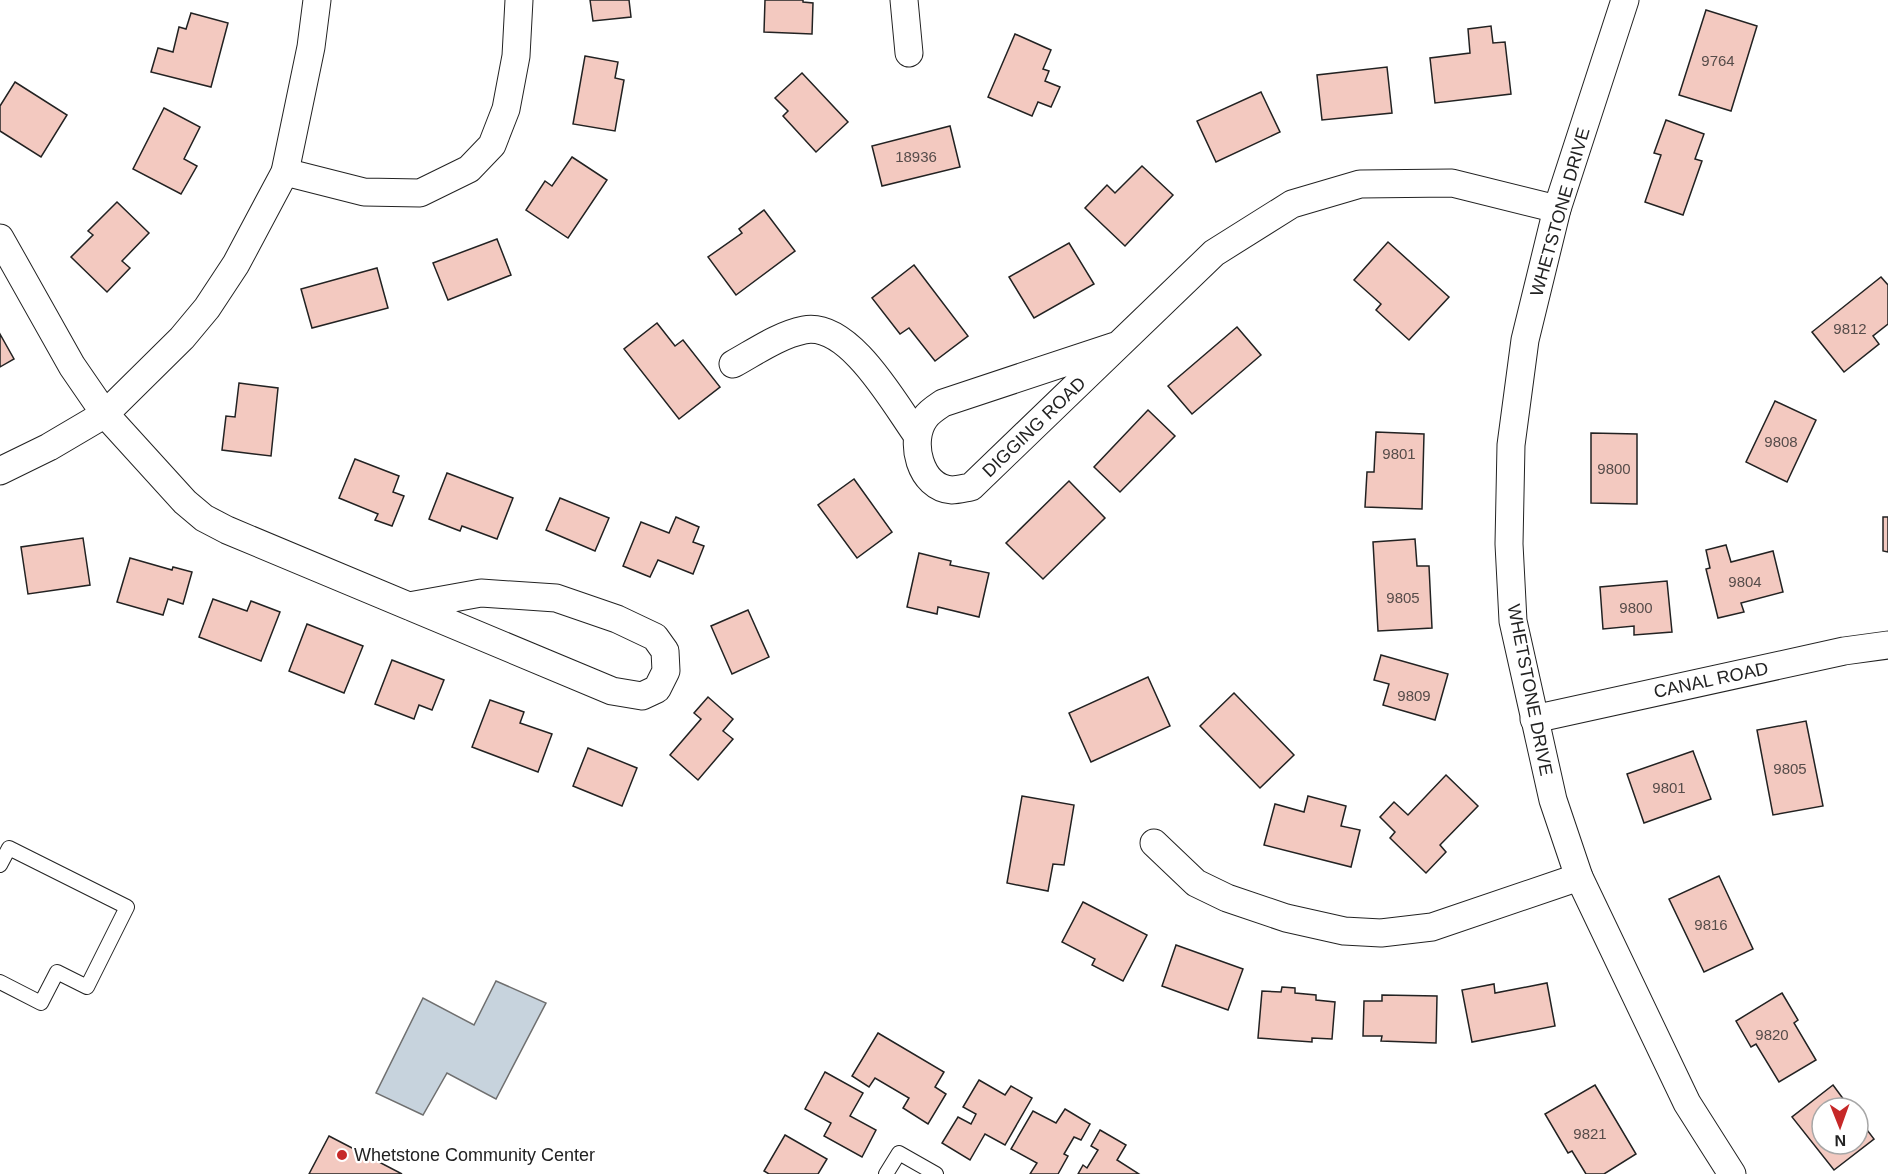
<svg xmlns="http://www.w3.org/2000/svg" width="1888" height="1174" font-family="Arial,sans-serif">
	<style>
		.water { fill: #c7d3dd; stroke: #6f6f6f; stroke-width: 1.5 }
		.building { fill: #f3c9c0; stroke: #222; stroke-width: 1.5 }
		.lines { fill: none; stroke-linecap: round; stroke-linejoin: round }
		.service-casing { stroke: #222; stroke-width: 16 }
		.minor-casing { stroke: #222; stroke-width: 29 }
		.service { stroke: #fff; stroke-width: 14 }
		.minor { stroke: #fff; stroke-width: 27 }
		.poi-dot { fill: #c62828; stroke: #fff; stroke-width: 2 }
		.labels { text-anchor: middle; dominant-baseline: central; stroke-width: 4.5; stroke-linejoin: round; paint-order: stroke }
		.number-label { font-size: 15px; fill: #564c4a }
		.street-label { font-size: 18px; fill: #222; stroke: #fff }
		.poi-label { font-size: 18px; fill: #222; stroke: #fff; text-anchor: start }
	</style>
	<rect width="100%" height="100%" fill="#fff"/>
	<polygon class="water" points="496,981 546,1003 496,1099 447,1073 423,1115 376,1093 423,998 474,1025"/>
	<g class="building">
		<polygon points="590,0 629,0 631,17 593,21"/>
		<polygon points="765,0 803,0 803,2 813,3 812,34 764,32"/>
		<polygon points="1706,10 1757,26 1731,111 1679,95"/>
		<polygon points="191,13 228,23 211,87 151,72 158,48 173,52 179,27 186,29"/>
		<polygon points="1491,26 1493,43 1505,42 1511,94 1435,103 1430,58 1470,53 1468,29"/>
		<polygon points="1015,34 1051,50 1043,69 1049,71 1045,81 1060,87 1051,107 1038,102 1032,116 988,97"/>
		<polygon points="585,56 618,62 615,78 624,80 615,131 573,124"/>
		<polygon points="1387,67 1392,113 1322,120 1317,75"/>
		<polygon points="802,73 848,122 816,152 783,116 788,111 775,98"/>
		<polygon points="15,82 67,115 41,157 0,131 0,106"/>
		<polygon points="1261,92 1280,132 1216,162 1197,121"/>
		<polygon points="164,108 200,127 184,159 197,166 181,194 133,169"/>
		<polygon points="1666,120 1704,134 1695,159 1702,161 1683,215 1645,202 1661,155 1654,153"/>
		<polygon points="950,126 960,167 882,186 872,146"/>
		<polygon points="572,157 607,180 568,238 526,210 545,181 552,186"/>
		<polygon points="1142,166 1173,195 1125,246 1085,208 1107,185 1115,193"/>
		<polygon points="117,202 149,233 122,261 130,268 107,292 71,257 93,235 88,231"/>
		<polygon points="764,210 795,251 736,295 708,257 742,233 739,229"/>
		<polygon points="497,239 511,275 448,300 433,263"/>
		<polygon points="1388,242 1449,297 1409,340 1376,310 1381,304 1354,280"/>
		<polygon points="1069,243 1094,284 1034,318 1009,277"/>
		<polygon points="914,265 968,336 935,361 909,328 900,334 872,298"/>
		<polygon points="377,268 388,308 312,328 301,289"/>
		<polygon points="1881,277 1888,285 1888,324 1873,336 1879,344 1844,372 1812,332"/>
		<polygon points="657,323 675,346 683,340 720,387 679,419 624,349"/>
		<polygon points="1237,327 1261,355 1192,414 1168,386"/>
		<polygon points="0,334 14,359 0,367"/>
		<polygon points="239,383 278,388 271,456 222,450 226,416 235,417"/>
		<polygon points="1775,401 1816,420 1787,482 1746,462"/>
		<polygon points="1148,410 1175,436 1120,492 1094,467"/>
		<polygon points="1376,432 1424,434 1422,509 1365,507 1367,472 1374,472"/>
		<polygon points="1591,433 1637,434 1637,504 1591,503"/>
		<polygon points="355,459 399,476 393,492 404,496 392,526 375,520 378,514 339,498"/>
		<polygon points="447,473 513,498 497,539 462,526 460,531 429,519"/>
		<polygon points="854,479 892,532 857,558 818,505"/>
		<polygon points="1069,481 1105,518 1043,579 1006,543"/>
		<polygon points="560,498 609,518 595,551 546,530"/>
		<polygon points="676,517 699,527 693,542 704,546 693,574 658,560 650,577 623,566 641,522 669,533"/>
		<polygon points="1883,517 1888,517 1888,552 1883,551"/>
		<polygon points="83,538 90,585 28,594 21,547"/>
		<polygon points="1415,539 1417,566 1429,566 1432,628 1378,631 1373,542"/>
		<polygon points="1726,545 1731,562 1773,551 1783,592 1741,603 1744,612 1718,618 1706,569 1710,568 1706,550"/>
		<polygon points="919,553 951,561 950,565 989,573 979,617 938,607 937,614 907,607"/>
		<polygon points="130,558 172,570 173,567 192,572 183,604 168,599 163,615 117,602"/>
		<polygon points="1667,581 1672,632 1634,635 1634,626 1603,629 1600,587"/>
		<polygon points="213,599 247,611 251,601 280,612 261,661 199,637"/>
		<polygon points="748,610 769,657 732,674 711,626"/>
		<polygon points="307,624 363,646 344,693 289,671"/>
		<polygon points="1381,655 1448,674 1435,720 1383,705 1389,684 1374,680"/>
		<polygon points="392,660 444,680 432,710 419,705 414,719 375,704"/>
		<polygon points="1148,677 1170,726 1091,762 1069,713"/>
		<polygon points="1234,693 1294,755 1260,788 1200,726"/>
		<polygon points="708,697 733,719 723,731 733,739 698,780 670,755 701,719 694,713"/>
		<polygon points="490,700 524,712 520,723 552,734 538,772 472,747"/>
		<polygon points="1806,721 1823,806 1773,815 1757,730"/>
		<polygon points="588,748 637,768 622,806 573,786"/>
		<polygon points="1693,751 1711,799 1644,823 1627,774"/>
		<polygon points="1446,775 1478,806 1440,845 1446,852 1426,873 1390,838 1395,832 1380,817 1394,802 1408,815"/>
		<polygon points="1022,796 1074,805 1064,865 1053,864 1048,891 1007,883"/>
		<polygon points="1308,796 1346,806 1341,826 1360,830 1351,867 1264,845 1275,804 1304,812"/>
		<polygon points="1719,876 1753,949 1704,972 1669,899"/>
		<polygon points="1083,902 1147,935 1123,981 1092,965 1095,959 1062,942"/>
		<polygon points="1176,945 1243,969 1228,1010 1162,986"/>
		<polygon points="1547,983 1555,1026 1472,1042 1462,990 1494,984 1495,993"/>
		<polygon points="1282,987 1295,988 1295,993 1316,995 1316,1000 1335,1002 1332,1039 1312,1038 1312,1042 1258,1038 1262,991 1281,992"/>
		<polygon points="1782,993 1798,1020 1794,1023 1816,1060 1779,1082 1756,1044 1751,1047 1736,1021"/>
		<polygon points="1382,995 1437,996 1436,1043 1381,1041 1382,1036 1363,1036 1364,1001 1382,1001"/>
		<polygon points="878,1033 944,1072 935,1087 946,1094 928,1124 903,1108 909,1098 875,1078 869,1087 852,1076"/>
		<polygon points="825,1072 863,1093 850,1116 876,1130 862,1157 824,1136 831,1123 805,1109"/>
		<polygon points="979,1080 1005,1095 1011,1086 1032,1098 1005,1145 985,1134 970,1160 942,1143 958,1117 971,1124 976,1114 963,1107"/>
		<polygon points="1595,1085 1636,1154 1604,1174 1586,1174 1572,1151 1568,1153 1545,1114"/>
		<polygon points="1833,1085 1850,1108 1822,1108 1822,1144 1858,1144 1858,1118 1874,1139 1834,1170 1792,1117"/>
		<polygon points="1065,1109 1090,1124 1081,1140 1074,1137 1064,1154 1068,1156 1058,1174 1030,1174 1037,1163 1011,1149 1033,1111 1056,1123"/>
		<polygon points="1100,1130 1126,1145 1117,1160 1139,1174 1078,1174 1083,1165 1087,1168 1098,1150 1091,1146"/>
		<polygon points="785,1135 827,1159 818,1174 769,1174 764,1171"/>
		<polygon points="329,1136 402,1174 309,1174"/>
	</g>
	<g class="lines">
		<defs>
			<g id="service">
				<polyline points="0,865 9,848 127,907 87,987 57,972 41,1003 0,982"/>
				<polyline points="886,1174 899,1153 936,1174"/>
			</g>
			<g id="minor">
				<polyline points="904,0 909,53"/>
				<polyline points="1625,0 1557,209 1525,340 1511,445 1509,544 1513,621 1553,800 1579,877 1687,1103 1732,1174"/>
				<polyline points="285,172 364,192 420,193 469,169 492,145 506,109 516,56 519,0"/>
				<polyline points="0,238 72,366 105,414 185,502 204,518 227,530 612,691 642,696 657,689 666,671 665,651 655,637 617,619 556,598 481,593 409,606"/>
				<path d="M1118,345L943,403C937,407 929,412 925,418C908,441 920,488 952,490C957,490 965,488 971,487L1214,253L1292,204L1360,184L1452,183L1557,209"/>
				<path d="M733,364C755,352 779,335 804,330C849,321 894,403 917,435"/>
				<polyline points="0,471 49,447 105,414 182,338 207,308 236,264 285,172 311,47 317,0"/>
				<polyline points="1534,719 1844,651 1888,645"/>
				<polyline points="1154,843 1196,883 1227,898 1286,918 1344,931 1381,933 1432,927 1579,877"/>
			</g>
		</defs>
		<use href="#service" class="service-casing"/>
		<use href="#minor" class="minor-casing"/>
		<use href="#service" class="service"/>
		<use href="#minor" class="minor"/>
	</g>
	<circle class="poi-dot" cx="342" cy="1155" r="6"/>
	<g class="labels">
		<g class="number-label">
			<text x="1718" y="60">9764</text>
			<text x="916" y="156">18936</text>
			<text x="1850" y="328">9812</text>
			<text x="1781" y="441">9808</text>
			<text x="1399" y="453">9801</text>
			<text x="1614" y="468">9800</text>
			<text x="1745" y="581">9804</text>
			<text x="1403" y="597">9805</text>
			<text x="1636" y="607">9800</text>
			<text x="1414" y="695">9809</text>
			<text x="1790" y="768">9805</text>
			<text x="1669" y="787">9801</text>
			<text x="1711" y="924">9816</text>
			<text x="1772" y="1034">9820</text>
			<text x="1590" y="1133">9821</text>
		</g>
		<g class="street-label">
			<text transform="translate(1560 212) rotate(-74)">WHETSTONE DRIVE</text>
			<text transform="translate(1034 427) rotate(-44)">DIGGING ROAD</text>
			<text transform="translate(1711 680) rotate(-12)">CANAL ROAD</text>
			<text transform="translate(1530 690) rotate(79)">WHETSTONE DRIVE</text>
		</g>
		<g class="poi-label">
			<text x="354" y="1155">Whetstone Community Center</text>
		</g>
	</g>
	<g transform="translate(1840 1126) rotate(179)"><circle r="28" fill="#ffffff" stroke="#a7a7a7" stroke-width="1.5"/>
	<path d="M0-4.5L10 22L0 15L-10 22Z" fill="#c62828"/>
	<text y="-9" font-size="16" font-weight="bold" text-anchor="middle" fill="#222222">N</text>
	</g>
</svg>
